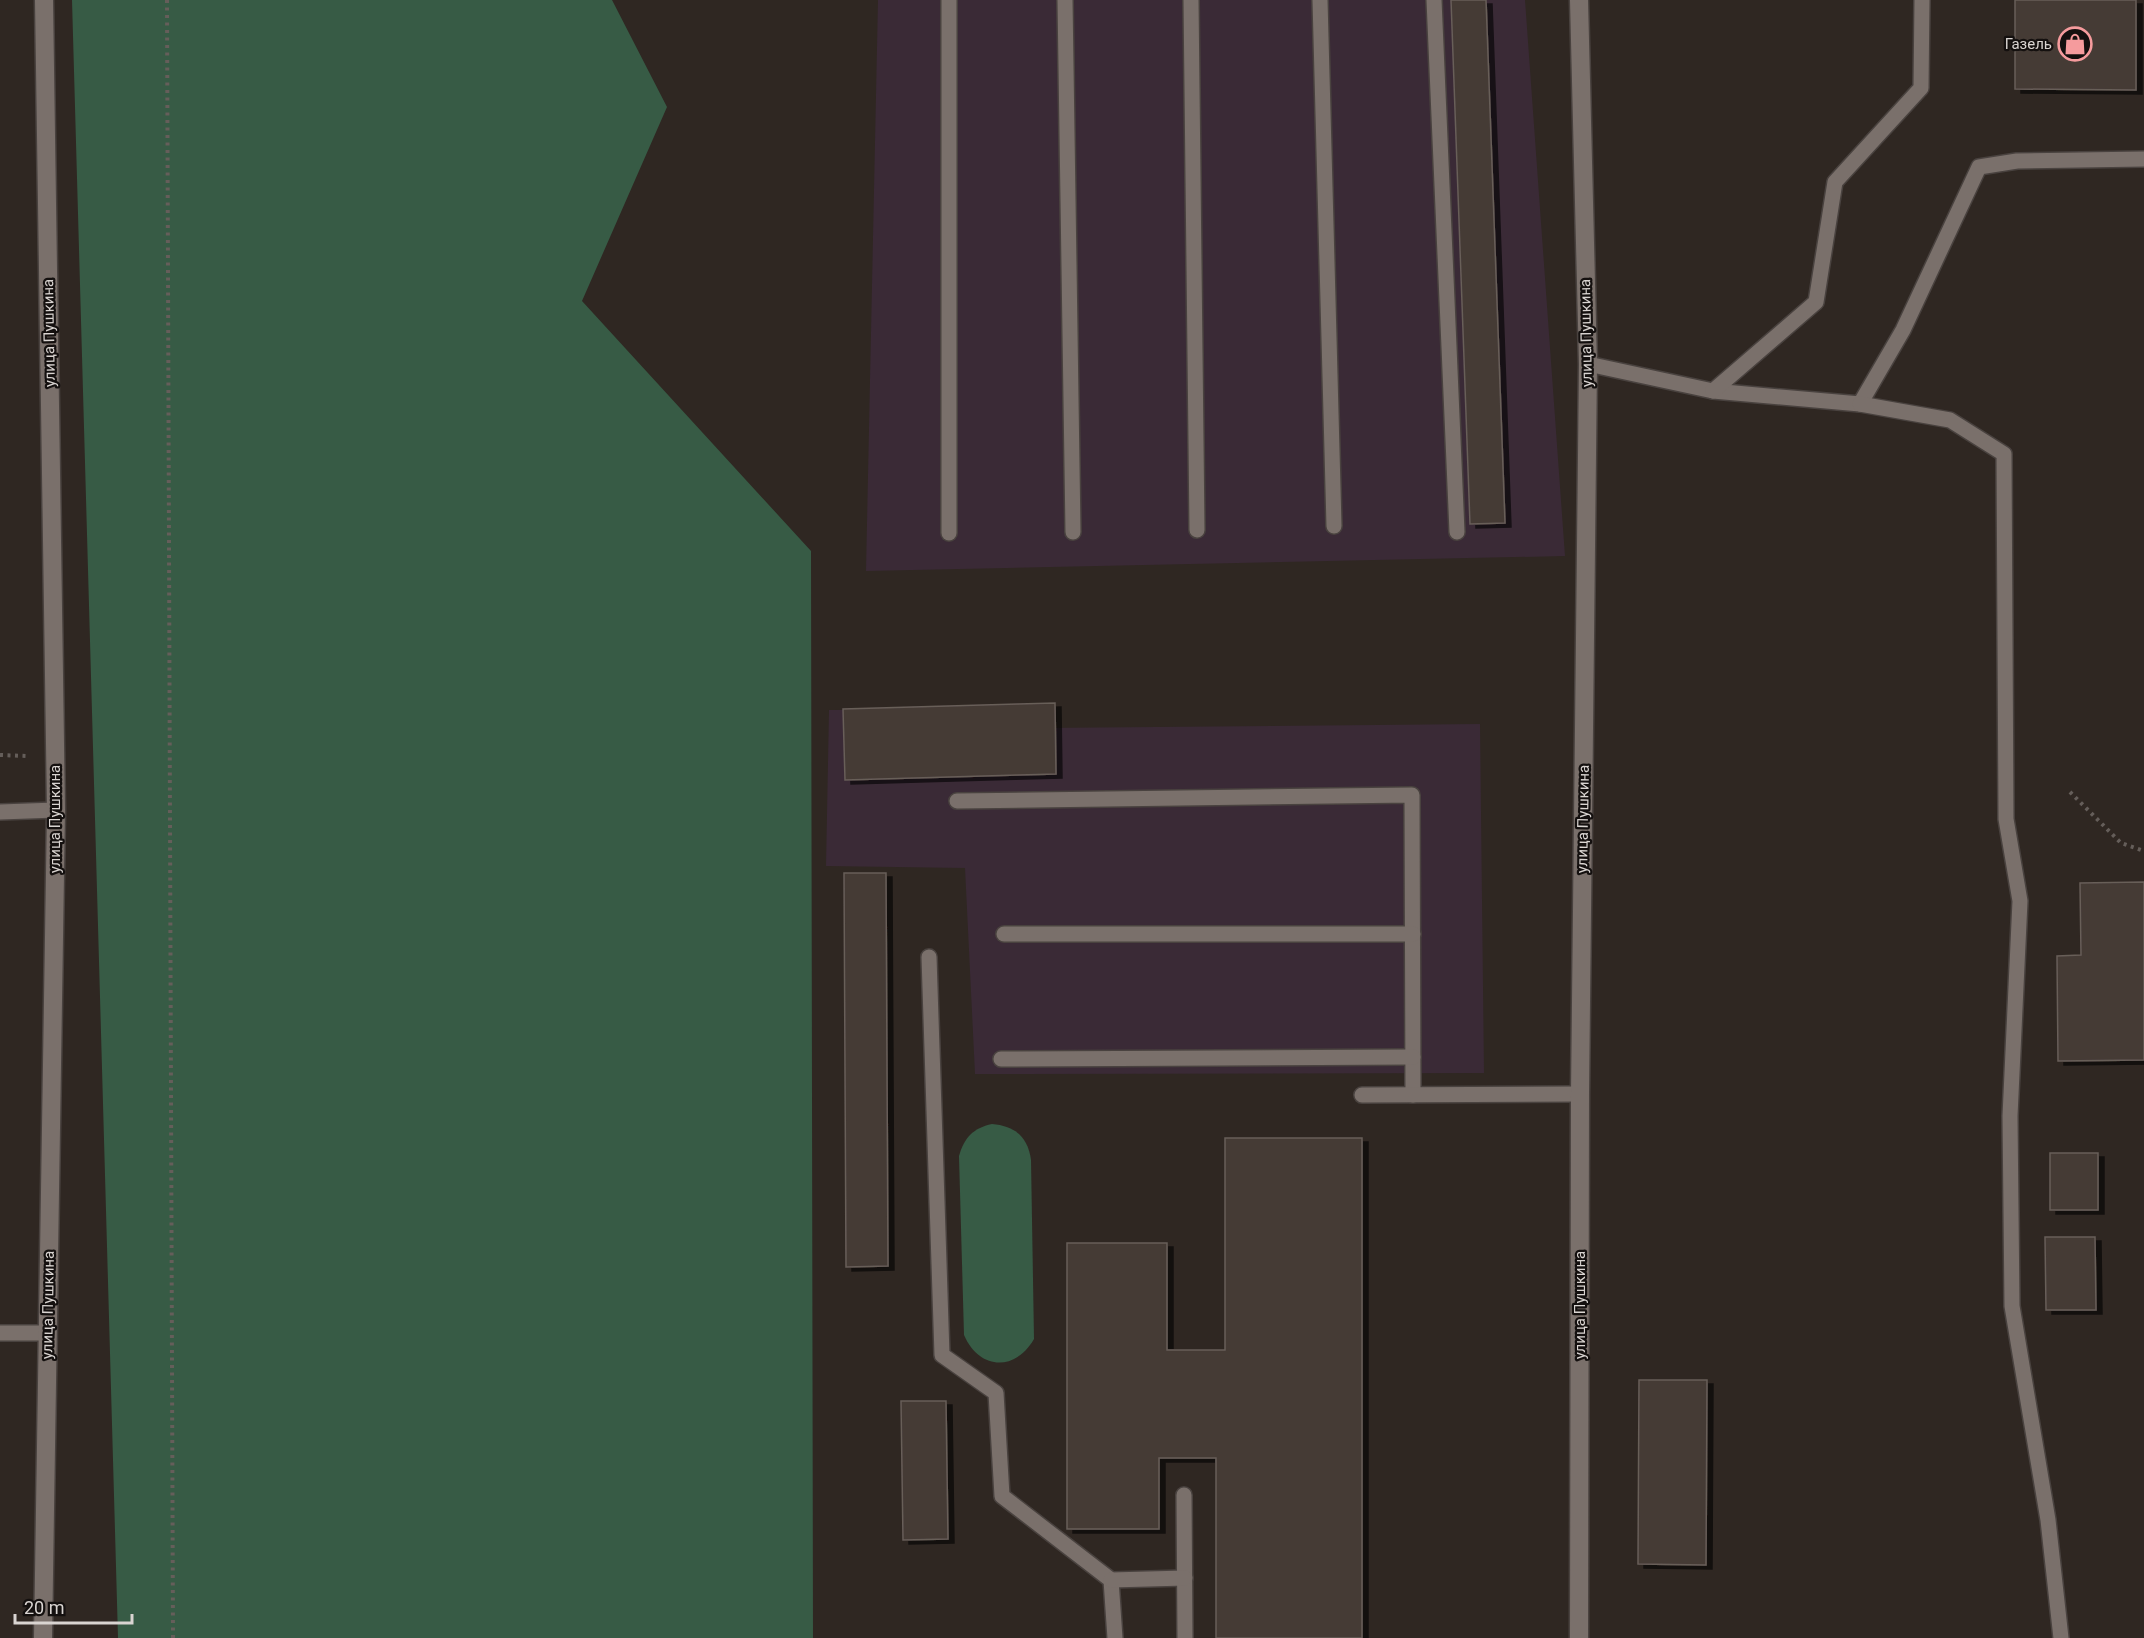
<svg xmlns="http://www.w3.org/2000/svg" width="2144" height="1638" font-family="Roboto,sans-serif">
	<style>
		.industrial { fill: #3a2a36 }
		.green { fill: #375b45 }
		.building { fill: #443a36; stroke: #685e59; stroke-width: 1.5; filter: url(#shadow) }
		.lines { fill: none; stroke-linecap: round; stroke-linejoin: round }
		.service-casing { stroke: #49423f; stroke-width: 18 }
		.tertiary-casing { stroke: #49423f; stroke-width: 21 }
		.secondary-casing { stroke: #49423f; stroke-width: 21 }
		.path { stroke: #655e5a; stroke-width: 4; stroke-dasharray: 3 4.5; stroke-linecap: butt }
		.service { stroke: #7a706b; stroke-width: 15 }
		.tertiary { stroke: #7a706b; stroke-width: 18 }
		.secondary { stroke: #7a706b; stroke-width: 18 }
		.labels { text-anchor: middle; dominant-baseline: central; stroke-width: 4.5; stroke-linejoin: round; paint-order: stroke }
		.poi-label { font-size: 15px; fill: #d9d4d1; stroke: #14100f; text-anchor: end }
		.street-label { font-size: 15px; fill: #d9d4d1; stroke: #14100f }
	</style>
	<defs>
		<filter id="shadow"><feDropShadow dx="6" dy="4" stdDeviation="0" flood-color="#0009"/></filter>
	</defs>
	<rect width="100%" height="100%" fill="#2f2722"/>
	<g class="industrial">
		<polygon points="878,0 1525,0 1565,556 866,571"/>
		<polygon points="1041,709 1042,728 1480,724 1484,1073 975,1074 965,868 826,866 829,710"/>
	</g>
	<g class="green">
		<polygon points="72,0 612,0 667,107 582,301 811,551 813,1638 118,1638"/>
		<path d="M992,1124C1015,1126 1028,1137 1031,1160L1034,1339C1015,1372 979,1370 964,1335L959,1156C964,1138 973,1128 992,1124Z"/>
	</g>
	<g class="building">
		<polygon points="1451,0 1486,0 1505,523 1470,524"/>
		<polygon points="2015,0 2136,0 2136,90 2015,89"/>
		<polygon points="1055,703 1056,774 845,780 843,709"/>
		<polygon points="844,873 886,873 888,1266 846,1267"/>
		<polygon points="2144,882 2144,1060 2058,1061 2057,956 2081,955 2080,883"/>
		<polygon points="1225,1138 1362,1138 1362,1638 1216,1638 1216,1458 1159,1458 1159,1529 1067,1529 1067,1243 1167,1243 1167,1350 1225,1350"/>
		<rect x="2050" y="1153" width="48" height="57"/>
		<polygon points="2045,1237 2095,1237 2096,1310 2046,1310"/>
		<polygon points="1639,1380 1707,1380 1706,1565 1638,1564"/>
		<polygon points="901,1401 946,1401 948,1539 903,1540"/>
	</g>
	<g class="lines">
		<defs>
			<g id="service">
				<polyline points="1065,0 1073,532"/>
				<polyline points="1191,0 1197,530"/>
				<polyline points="1320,0 1334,526"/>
				<polyline points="1434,0 1457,532"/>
				<polyline points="1588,364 1713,391 1860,404 1903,330 1979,167 2017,161 2144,159"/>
				<polyline points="1713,391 1816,302 1835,182 1921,88 1922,0"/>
				<polyline points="1860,404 1950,420 2004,454 2006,819 2020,901 2010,1116 2012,1306 2048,1520 2061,1638"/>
				<polyline points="949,533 949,0"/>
				<polyline points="957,801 1412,795 1413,1095"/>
				<polyline points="0,812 56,810"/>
				<polyline points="1004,934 1413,934"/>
				<polyline points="929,957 942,1355 996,1393 1002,1496 1111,1580 1115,1638"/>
				<polyline points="1001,1059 1413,1057"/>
				<polyline points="1362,1095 1580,1094"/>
				<polyline points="0,1333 47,1333"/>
				<polyline points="1184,1495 1185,1638"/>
				<polyline points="1111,1580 1185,1578"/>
			</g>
			<polyline id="tertiary" points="43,1638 56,810 44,0"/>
			<polyline id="secondary" points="1579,0 1588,364 1580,1094 1579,1638"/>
		</defs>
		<use href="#service" class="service-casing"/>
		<use href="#tertiary" class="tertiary-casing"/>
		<use href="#secondary" class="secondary-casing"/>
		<g class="path">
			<polyline points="167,0 173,1638"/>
			<polyline points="0,755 27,756"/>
			<polyline points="2070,792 2121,843 2144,851"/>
		</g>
		<use href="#service" class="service"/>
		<use href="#tertiary" class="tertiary"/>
		<use href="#secondary" class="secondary"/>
	</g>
	<defs>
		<symbol id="shop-ring" viewBox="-11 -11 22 22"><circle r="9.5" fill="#14100f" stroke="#f59b9d" stroke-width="1.5"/><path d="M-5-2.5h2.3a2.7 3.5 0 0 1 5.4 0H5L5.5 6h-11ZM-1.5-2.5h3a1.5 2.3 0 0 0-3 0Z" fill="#f59b9d"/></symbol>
	</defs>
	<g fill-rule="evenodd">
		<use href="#shop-ring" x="2056" y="25" width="38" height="38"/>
	</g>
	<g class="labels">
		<g class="poi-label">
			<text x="2052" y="44">Газель</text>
		</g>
		<g class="street-label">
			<text transform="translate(49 333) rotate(-91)">улица Пушкина</text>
			<text transform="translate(1586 333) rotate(-91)">улица Пушкина</text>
			<text transform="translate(55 819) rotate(-90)">улица Пушкина</text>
			<text transform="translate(1583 819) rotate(-89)">улица Пушкина</text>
			<text transform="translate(48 1305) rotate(-89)">улица Пушкина</text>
			<text transform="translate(1580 1305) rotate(-90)">улица Пушкина</text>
		</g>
	</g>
	<path d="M15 1614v9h117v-9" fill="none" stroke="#d9d4d1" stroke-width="3"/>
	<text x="24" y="1614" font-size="18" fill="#d9d4d1" stroke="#14100f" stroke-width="4.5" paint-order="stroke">20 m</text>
</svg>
